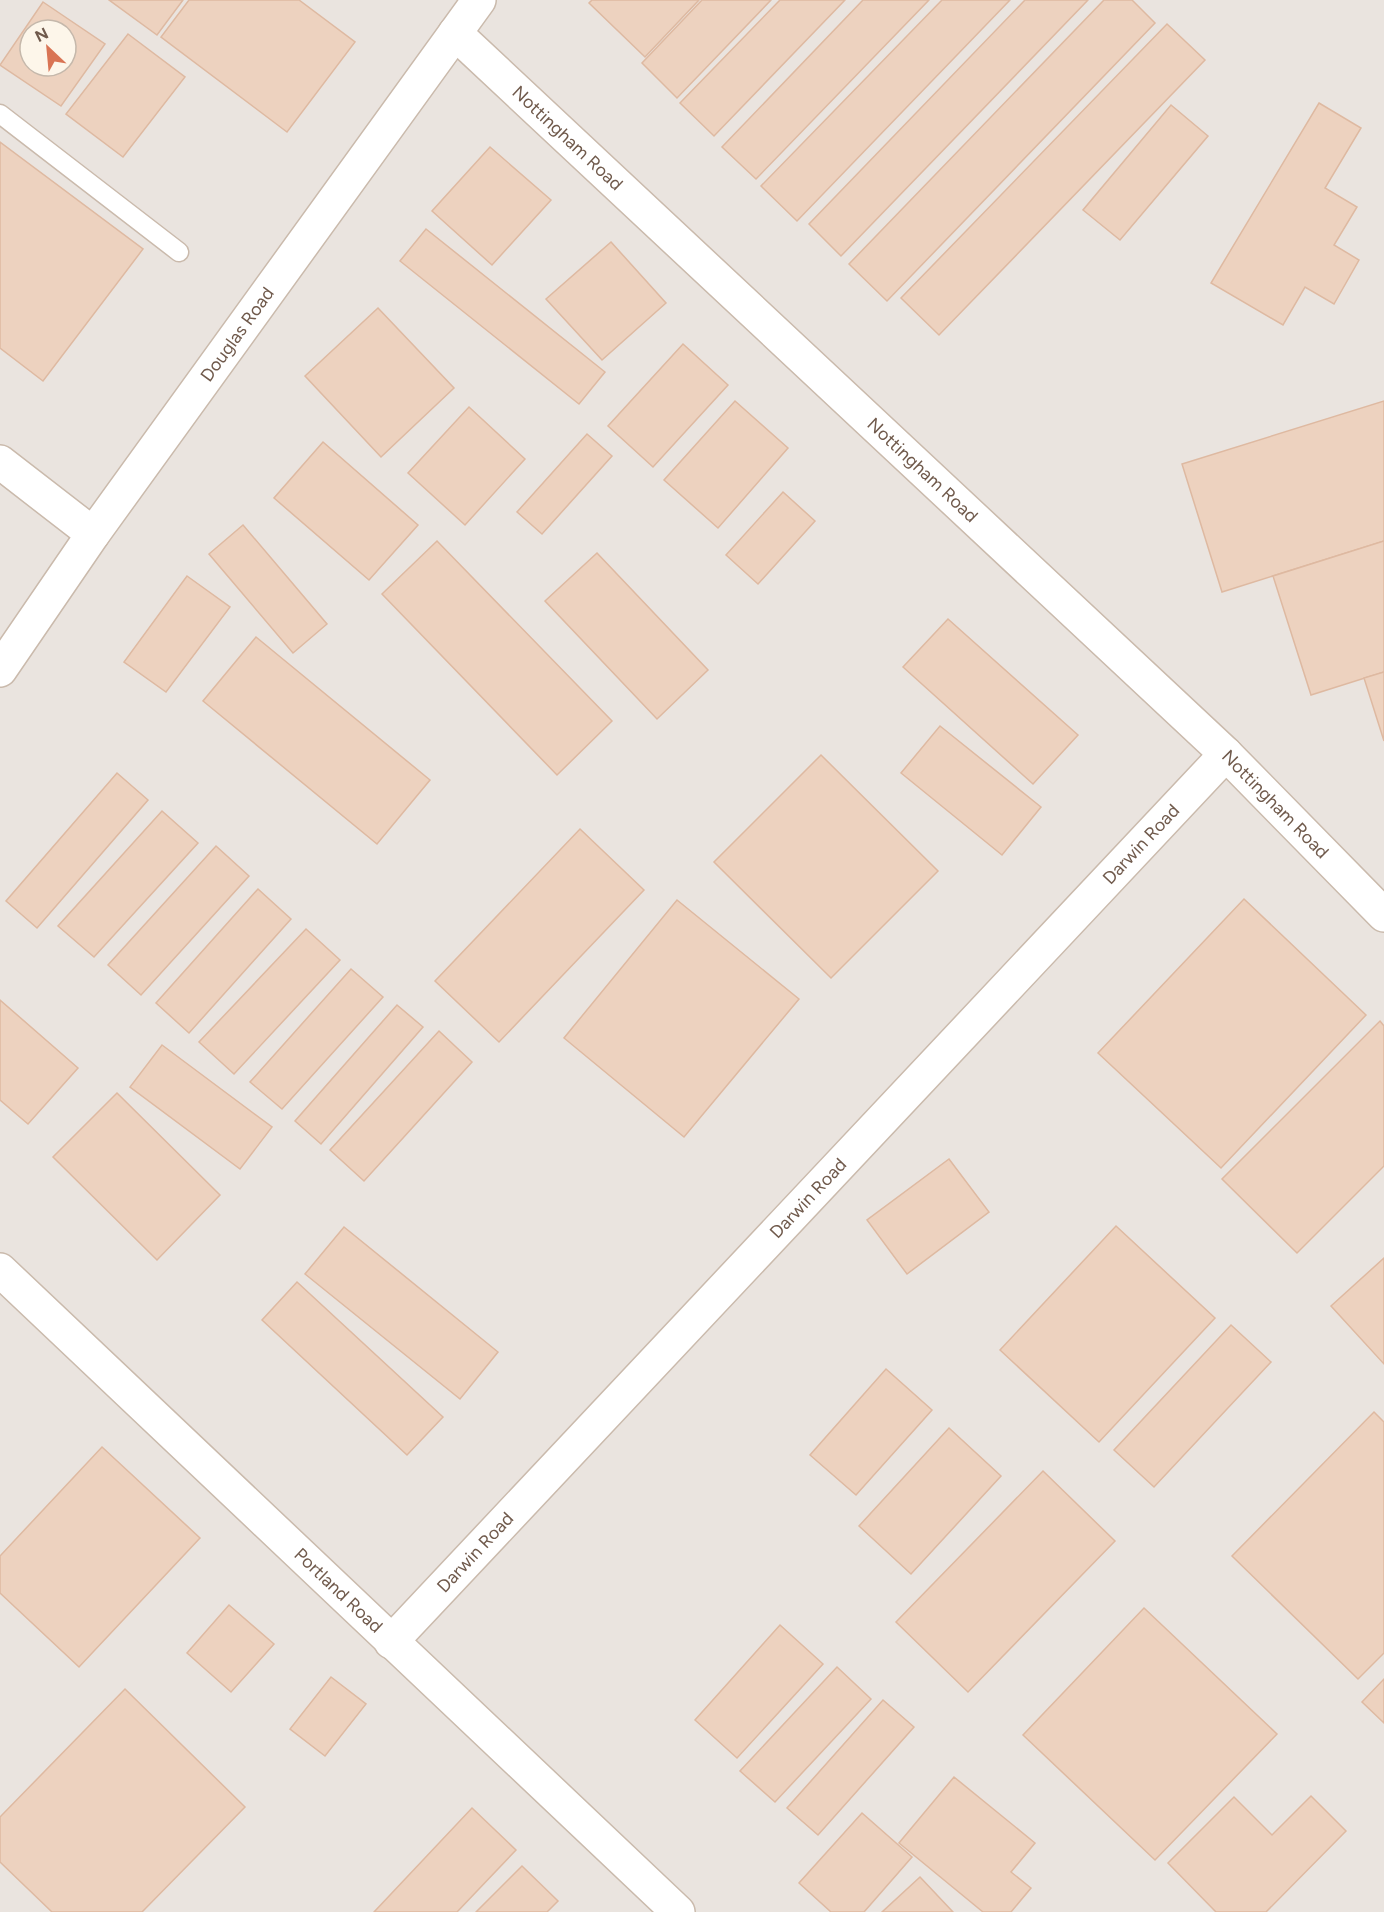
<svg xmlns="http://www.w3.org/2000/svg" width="1384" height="1912" font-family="Figtree,sans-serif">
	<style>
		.industrial { fill: #eae4df; fill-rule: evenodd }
		.building { fill: #edd2bf; stroke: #deb9a1; stroke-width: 1.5; fill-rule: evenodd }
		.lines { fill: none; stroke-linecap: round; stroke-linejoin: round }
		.service-casing { stroke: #cabaac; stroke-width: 21 }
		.minor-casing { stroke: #cabaac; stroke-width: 36 }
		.service { stroke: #fff; stroke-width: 18 }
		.minor { stroke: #fff; stroke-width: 33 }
		.labels { text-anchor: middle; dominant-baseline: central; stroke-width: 6; stroke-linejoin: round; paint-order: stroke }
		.street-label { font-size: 18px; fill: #705a4c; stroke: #fdf6ea }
	</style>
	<rect width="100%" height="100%" fill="#faf2e5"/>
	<path class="industrial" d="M0,0H1384V1912H0ZM30,30H66V66H30Z"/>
	<g class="building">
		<polygon points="109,0 183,0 157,35"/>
		<polygon points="189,0 299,0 355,42 287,132 161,37"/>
		<polygon points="592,0 699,0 645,57 589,3"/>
		<polygon points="702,0 771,0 677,98 642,63"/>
		<polygon points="780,0 845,0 714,136 680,103"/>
		<polygon points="863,0 929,0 756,179 722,147"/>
		<polygon points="942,0 1010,0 797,221 761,186"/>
		<polygon points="1025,0 1088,0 841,256 809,224"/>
		<polygon points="1104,0 1132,0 1155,23 887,301 849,264"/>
		<path d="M43,2L105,44L61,106L0,65ZM30,30H66V66H30Z"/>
		<polygon points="1167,24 1205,60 939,335 901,298"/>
		<polygon points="128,34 185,77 123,157 66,114"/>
		<polygon points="1319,103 1361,128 1325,188 1357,207 1334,245 1359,260 1334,304 1305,287 1283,325 1211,283"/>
		<polygon points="1171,105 1208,136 1120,240 1083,210"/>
		<polygon points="0,142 143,249 43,381 0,348"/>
		<polygon points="490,147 551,200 492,265 432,211"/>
		<polygon points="426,229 605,372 579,404 400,261"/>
		<polygon points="611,242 666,303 602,360 546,299"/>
		<polygon points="378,308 454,388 381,457 305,376"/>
		<polygon points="683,344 728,385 653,467 608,426"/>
		<polygon points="735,401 788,448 718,528 664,480"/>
		<polygon points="1384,401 1384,541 1222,592 1182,464"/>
		<polygon points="469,407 525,459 465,525 408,473"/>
		<polygon points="587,434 612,456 542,534 517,512"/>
		<polygon points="323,442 418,525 369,580 274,498"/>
		<polygon points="783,492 815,521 758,584 726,555"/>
		<polygon points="243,525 327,624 293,653 209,554"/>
		<polygon points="437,541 612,721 557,775 382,594"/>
		<polygon points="1384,541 1384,672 1311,695 1273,576"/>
		<polygon points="597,553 708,670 657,719 545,601"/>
		<polygon points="187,576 230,607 166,692 124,662"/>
		<polygon points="948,619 1078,735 1033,784 903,667"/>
		<polygon points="256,637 430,780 377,844 203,701"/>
		<polygon points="1384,672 1384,741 1364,678"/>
		<polygon points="940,726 1041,807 1002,855 901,773"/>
		<polygon points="821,755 938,871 831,978 714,862"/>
		<polygon points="117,773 148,800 37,928 6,901"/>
		<polygon points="162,811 198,843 94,957 58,926"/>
		<polygon points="580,829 644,890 499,1042 435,981"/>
		<polygon points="216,846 249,876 141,995 108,965"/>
		<polygon points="258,889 291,919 189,1033 156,1003"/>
		<polygon points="1244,899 1366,1015 1221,1168 1098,1053"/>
		<polygon points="677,900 799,999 684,1137 564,1038"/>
		<polygon points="306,929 340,960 234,1074 199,1042"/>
		<polygon points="351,969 383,997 282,1109 250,1082"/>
		<polygon points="0,1000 78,1068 28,1124 0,1100"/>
		<polygon points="397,1005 423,1027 321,1144 295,1121"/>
		<polygon points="1380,1021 1384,1026 1384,1166 1297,1253 1222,1179"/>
		<polygon points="439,1031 472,1062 364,1181 330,1150"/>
		<polygon points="162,1045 272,1127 240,1169 130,1087"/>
		<polygon points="117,1093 220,1195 157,1260 53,1157"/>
		<polygon points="949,1159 989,1212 907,1274 867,1220"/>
		<polygon points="1116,1226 1215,1318 1099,1442 1000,1350"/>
		<polygon points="344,1227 498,1352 460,1399 305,1274"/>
		<polygon points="1384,1258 1384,1364 1331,1306"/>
		<polygon points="297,1282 443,1417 407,1455 262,1320"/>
		<polygon points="1231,1325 1271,1362 1154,1487 1114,1450"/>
		<polygon points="886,1369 932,1410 856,1495 810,1455"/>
		<polygon points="1374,1412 1384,1422 1384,1653 1358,1679 1232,1556"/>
		<polygon points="949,1428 1001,1476 911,1574 859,1526"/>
		<polygon points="102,1447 200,1538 79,1667 0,1593 0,1556"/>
		<polygon points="1043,1471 1115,1541 968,1692 896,1622"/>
		<polygon points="229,1605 274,1644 231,1692 187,1653"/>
		<polygon points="1144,1608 1277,1734 1155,1860 1023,1735"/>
		<polygon points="780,1625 823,1664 737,1758 695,1720"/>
		<polygon points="837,1667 871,1699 775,1802 740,1771"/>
		<polygon points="331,1677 366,1704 325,1756 290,1729"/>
		<polygon points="1384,1679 1384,1723 1362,1702"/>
		<polygon points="125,1689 245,1807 142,1912 52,1912 0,1862 0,1817"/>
		<polygon points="883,1700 914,1727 818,1835 787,1808"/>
		<polygon points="954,1777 1035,1843 1011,1872 1031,1888 1011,1912 983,1912 899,1843"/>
		<polygon points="1311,1796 1346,1831 1266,1912 1216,1912 1168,1863 1234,1797 1272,1835"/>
		<polygon points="472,1808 516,1850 457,1912 374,1912"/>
		<polygon points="862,1813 912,1857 864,1912 831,1912 799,1883"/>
		<polygon points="522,1866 558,1901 547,1912 476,1912"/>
		<polygon points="920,1877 953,1912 882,1912"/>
	</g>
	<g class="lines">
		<defs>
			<polyline id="service" points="0,114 179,252"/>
			<g id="minor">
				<path id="s1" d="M455,33L1226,754L1384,915"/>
				<polyline points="0,462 93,534"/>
				<path id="s2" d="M0,670L93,534L479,0"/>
				<path id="s3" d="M0,1270L678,1912"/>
				<path id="s4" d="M391,1642L1226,754"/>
			</g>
		</defs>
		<use href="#service" class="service-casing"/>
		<use href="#minor" class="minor-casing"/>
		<use href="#service" class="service"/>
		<use href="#minor" class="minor"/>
	</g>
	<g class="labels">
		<g class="street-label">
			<text stroke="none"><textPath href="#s1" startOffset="154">Nottingham Road</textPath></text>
			<text stroke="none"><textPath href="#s2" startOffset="411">Douglas Road</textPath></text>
			<text stroke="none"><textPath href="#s1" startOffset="640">Nottingham Road</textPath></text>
			<text stroke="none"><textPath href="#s1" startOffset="1126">Nottingham Road</textPath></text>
			<text stroke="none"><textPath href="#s4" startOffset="1095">Darwin Road</textPath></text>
			<text stroke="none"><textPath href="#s4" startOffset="609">Darwin Road</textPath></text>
			<text stroke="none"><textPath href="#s4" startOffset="123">Darwin Road</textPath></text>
			<text stroke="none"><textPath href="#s3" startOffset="466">Portland Road</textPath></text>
		</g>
	</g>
	<g transform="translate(48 48) rotate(334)"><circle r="28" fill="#fdf6ea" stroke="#c5b8ab" stroke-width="1.5"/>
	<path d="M0-4.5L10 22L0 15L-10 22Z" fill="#d97454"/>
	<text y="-9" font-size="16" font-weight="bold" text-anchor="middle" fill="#705a4c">N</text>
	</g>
</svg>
